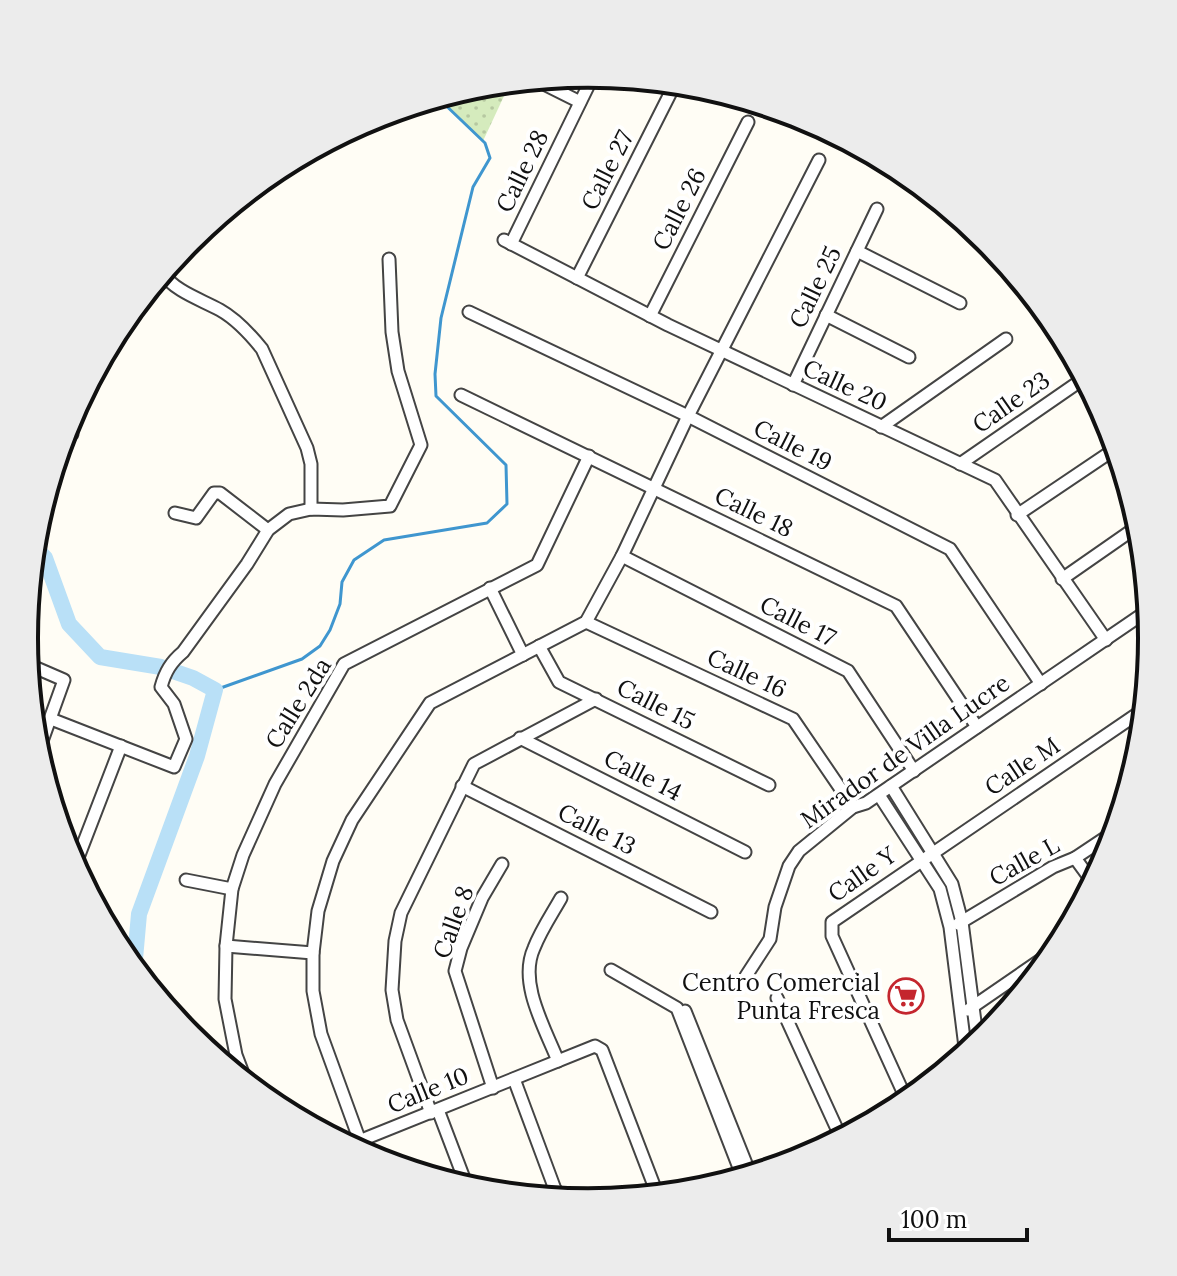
<svg xmlns="http://www.w3.org/2000/svg" width="1177" height="1276" font-family="Lora,serif">
	<style>
		.park { fill: url(#park-dots) }
		.lines { fill: none; stroke-linecap: round; stroke-linejoin: round }
		.stream { stroke: #3f96cf; stroke-width: 3 }
		.river { stroke: #b9e0f7; stroke-width: 16 }
		.minor-casing { stroke: #444; stroke-width: 15 }
		.minor { stroke: #fff; stroke-width: 11 }
		.labels { text-anchor: middle; dominant-baseline: central; stroke-width: 8; stroke-linejoin: round; paint-order: stroke }
		.street-label { font-size: 24px; fill: #111; stroke: #fff }
		.poi-label { font-size: 24px; fill: #111; stroke: #fff; text-anchor: end }
		.rim { fill: none; stroke: #111; stroke-width: 4 }
	</style>
	<defs>
		<pattern id="park-dots" width="8" height="8" patternUnits="userSpaceOnUse" patternTransform="scale(2)"><rect width="8" height="8" fill="#d5ebbd"/><path d="M2 2h.1M6 6h.1" fill="none" stroke="#b6c8a1" stroke-width="1.8" stroke-linecap="round"/></pattern>
	</defs>
	<rect width="100%" height="100%" fill="#fffdf5"/>
	<polygon class="park" points="511,81 483,141 437,97 479,84"/>
	<g class="lines">
		<polyline class="stream" points="215,690 302,659 320,646 330,630 340,604 342,582 354,560 384,540 487,523 507,504 506,465 436,396 435,374 441,318 473,187 490,158 485,143 437,97"/>
		<polyline class="river" points="33,546 45,558 69,624 100,657 161,667 193,678 215,690 197,756 139,914 134,970"/>
		<defs>
			<g id="minor">
				<polyline points="534,79 580,102"/>
				<polyline points="843,140 846,139"/>
				<polyline points="504,240 668,325 995,480 1106,640"/>
				<polyline points="511,244 594,74"/>
				<polyline points="857,251 960,303"/>
				<path d="M162,273C176,292 200,299 220,310C236,319 250,334 262,349L307,448L311,464V509"/>
				<polyline points="577,278 676,82"/>
				<polyline points="469,312 688,416 950,549 1041,684"/>
				<polyline points="826,315 909,357"/>
				<polyline points="650,316 748,122"/>
				<polyline points="793,385 877,209"/>
				<polyline points="461,395 896,606 977,727"/>
				<polyline points="881,427 1006,339"/>
				<polyline points="61,442 72,434"/>
				<polyline points="960,464 1086,377"/>
				<polyline points="175,513 196,518 214,493 220,493 268,530"/>
				<polyline points="1017,515 1118,447"/>
				<polyline points="622,556 848,671 914,771"/>
				<polyline points="1062,579 1141,524"/>
				<polyline points="490,588 523,655"/>
				<polyline points="586,622 793,719 853,807"/>
				<polyline points="539,646 559,682 769,785"/>
				<polyline points="27,664 64,680 37,755"/>
				<path d="M51,719L174,767L186,739L174,704L161,687C165,672 171,662 183,652L247,564L268,530L289,514L311,509L343,510L390,506L421,445L398,371L392,332L389,259"/>
				<polyline points="520,738 745,852"/>
				<polyline points="462,786 711,912"/>
				<polyline points="891,786 952,884 962,922 978,1045"/>
				<polyline points="879,795 940,889 950,927 966,1055"/>
				<polyline points="1075,858 1094,884"/>
				<polyline points="74,868 121,746"/>
				<polyline points="186,880 232,889"/>
				<polyline points="958,924 1053,867 1075,858 1117,830"/>
				<polyline points="226,946 313,953"/>
				<polyline points="611,970 677,1008 743,1178"/>
				<polyline points="746,976 770,939 775,907 789,866 799,851 853,807 866,803 1150,609"/>
				<polyline points="777,998 842,1140"/>
				<polyline points="968,1010 1061,946"/>
				<polyline points="685,1011 751,1176"/>
				<path d="M558,1061C545,1028 518,983 534,948C541,930 552,914 561,898"/>
				<polyline points="514,1079 559,1200"/>
				<polyline points="247,1084 236,1055 225,999 226,946 232,889 243,855 275,784 344,664 537,565 589,456"/>
				<polyline points="493,1088 455,971 461,948 482,898 502,864"/>
				<polyline points="908,1103 832,936 832,922 1146,708"/>
				<polyline points="438,1110 468,1189"/>
				<polyline points="431,1113 397,1020 392,990 395,941 401,913 474,764 596,699"/>
				<polyline points="359,1141 595,1046 602,1050 658,1196"/>
				<polyline points="365,1155 321,1034 313,991 313,953 318,911 333,861 352,820 430,703 586,622 622,556 688,416 819,160"/>
				<polyline points="533,1197 555,1189"/>
			</g>
		</defs>
		<use href="#minor" class="minor-casing"/>
		<use href="#minor" class="minor"/>
	</g>
	<defs>
		<symbol id="supermarket-ring" viewBox="-11 -11 22 22"><circle r="9.5" fill="#fff" stroke="#c4262e" stroke-width="1.5"/><path d="M-6-5.5h2.5l.6 2H6L4.5 2H-2.5L-4.4-4H-6ZM-1.5 3.2a1.3 1.3 0 1 0 .1 0ZM3 3.2a1.3 1.3 0 1 0 .1 0Z" fill="#c4262e"/></symbol>
	</defs>
	<g fill-rule="evenodd">
		<use href="#supermarket-ring" x="886" y="976" width="40" height="40"/>
	</g>
	<g class="labels">
		<g class="street-label">
			<text transform="translate(607 170) rotate(-63)">Calle 27</text>
			<text transform="translate(522 171) rotate(-64)">Calle 28</text>
			<text transform="translate(679 209) rotate(-63)">Calle 26</text>
			<text transform="translate(815 287) rotate(-64)">Calle 25</text>
			<text transform="translate(845 385) rotate(25)">Calle 20</text>
			<text transform="translate(1011 402) rotate(-35)">Calle 23</text>
			<text transform="translate(793 445) rotate(27)">Calle 19</text>
			<text transform="translate(754 512) rotate(26)">Calle 18</text>
			<text transform="translate(798 621) rotate(27)">Calle 17</text>
			<text transform="translate(747 673) rotate(25)">Calle 16</text>
			<text transform="translate(298 703) rotate(-58)">Calle 2da</text>
			<text transform="translate(656 704) rotate(27)">Calle 15</text>
			<text transform="translate(905 751) rotate(-35)">Mirador de Villa Lucre</text>
			<text transform="translate(1022 766) rotate(-34)">Calle M</text>
			<text transform="translate(643 775) rotate(27)">Calle 14</text>
			<text transform="translate(597 829) rotate(27)">Calle 13</text>
			<text transform="translate(1024 861) rotate(-29)">Calle L</text>
			<text transform="translate(862 874) rotate(-35)">Calle Y</text>
			<text transform="translate(453 922) rotate(-70)">Calle 8</text>
			<text transform="translate(428 1090) rotate(-22)">Calle 10</text>
		</g>
		<g class="poi-label">
			<text x="880" y="982">Centro Comercial<tspan x="880" dy="28">Punta Fresca</tspan></text>
		</g>
	</g>
	<path d="M0 0H1177V1276H0ZM38 638a550 550 0 1 1 1100 0a550 550 0 1 1-1100 0Z" fill="#ececec" fill-rule="evenodd"/>
	<path class="rim" d="M38 638a550 550 0 1 1 1100 0a550 550 0 1 1-1100 0Z"/>
	<path d="M889 1228v12h138v-12" fill="none" stroke="#111111" stroke-width="4"/>
	<text x="901" y="1228" font-size="24" fill="#111111" stroke="#ffffff" stroke-width="6" paint-order="stroke">100 m</text>
</svg>
